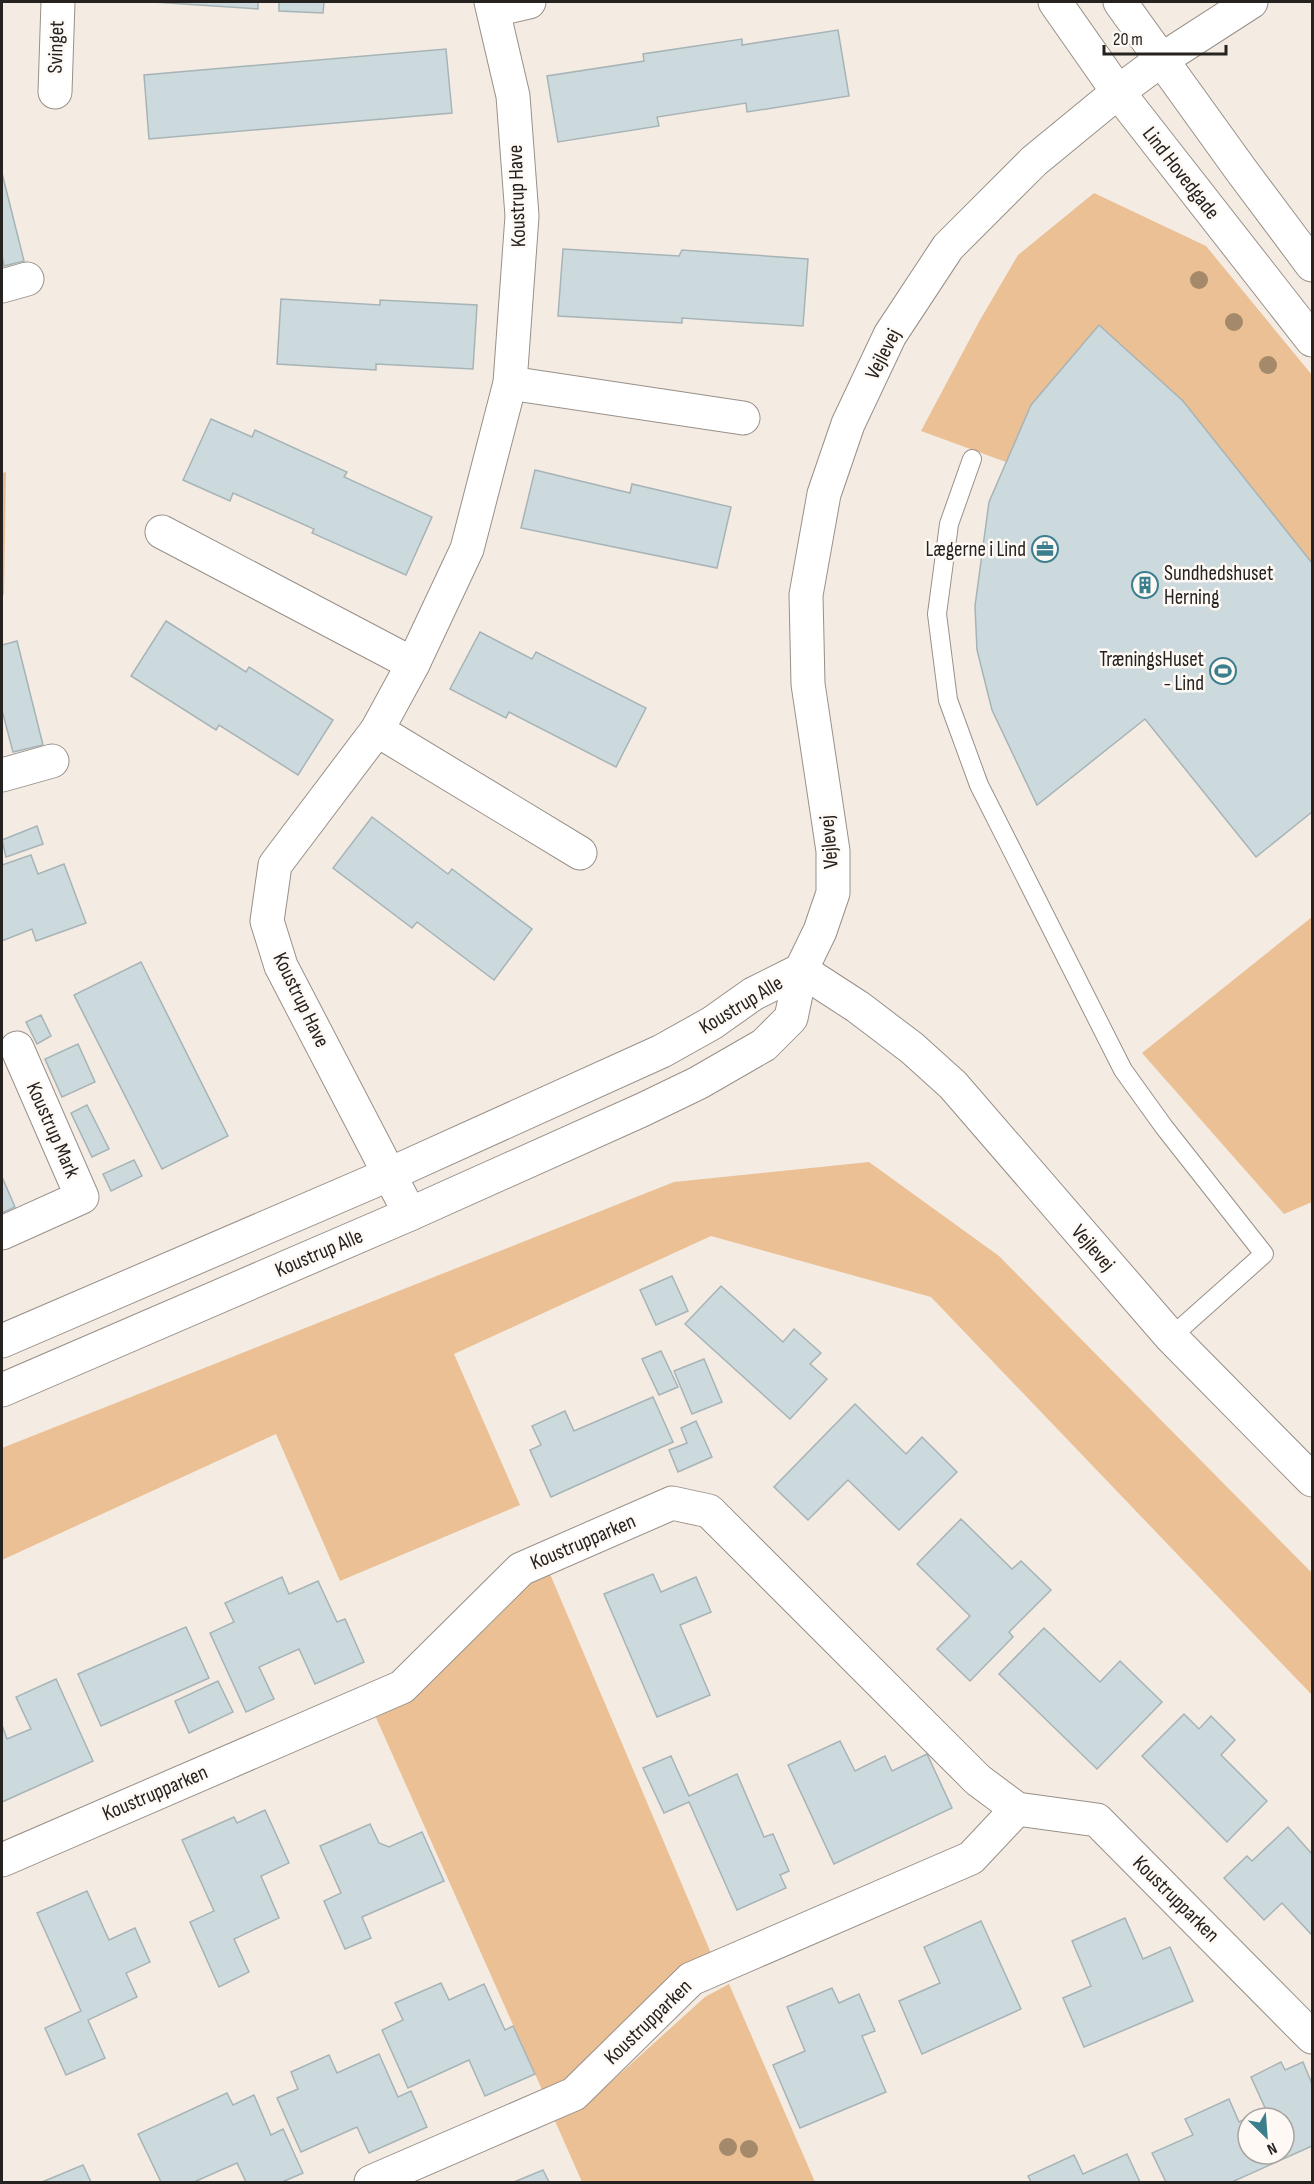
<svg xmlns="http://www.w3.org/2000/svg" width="1314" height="2184" font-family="'Sofia Sans Condensed',sans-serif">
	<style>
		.green { fill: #ebc094 }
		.building { fill: #cddadd; stroke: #a7b4b7; stroke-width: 1.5 }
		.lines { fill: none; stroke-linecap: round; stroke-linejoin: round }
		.lane-casing { stroke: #989089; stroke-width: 20 }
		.street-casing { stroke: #989089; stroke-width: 35 }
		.secondary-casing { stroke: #989089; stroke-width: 35 }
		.lane { stroke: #fff; stroke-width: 18 }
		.street { stroke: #fff; stroke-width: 33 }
		.secondary { stroke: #fff; stroke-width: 33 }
		.tree { fill: #a48a6a }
		.labels { text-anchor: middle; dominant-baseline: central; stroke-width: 5; stroke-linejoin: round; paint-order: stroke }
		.street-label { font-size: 21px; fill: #25221f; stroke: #fef9f4 }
		.poi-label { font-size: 21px; fill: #25221f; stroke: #fef9f4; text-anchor: end }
	</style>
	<rect width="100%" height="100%" fill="#f4ebe3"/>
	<g class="green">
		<polygon points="1094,193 1206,246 1312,375 1312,563 1183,401 1099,325 1031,405 1006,462 921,431 980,320 1018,255"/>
		<polygon points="6,472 4,595 2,596 2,473"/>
		<polygon points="1312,917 1312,1202 1284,1214 1142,1053"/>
		<polygon points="869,1162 999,1256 1312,1573 1312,1695 931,1297 711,1236 454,1354 520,1505 340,1581 276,1434 2,1560 2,1448 674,1182"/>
		<polygon points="550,1574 714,1960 567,2080 543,2092 373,1711 396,1701 531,1583"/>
		<polygon points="729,1984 815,2182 582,2182 555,2121 580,2110 705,1997"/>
	</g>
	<g class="building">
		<polygon points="153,2 258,2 258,9"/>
		<polygon points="279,2 324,2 323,13 279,11"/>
		<polygon points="838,30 849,96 747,112 746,103 657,117 659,126 558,142 547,76 644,61 643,54 742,39 742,45"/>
		<polygon points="446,49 452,113 149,139 144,75"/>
		<polygon points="2,173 24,261 4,266 2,255"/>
		<polygon points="563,249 679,256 682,250 808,259 803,326 682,318 682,323 558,316"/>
		<polygon points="281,299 380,305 380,300 477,305 473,369 376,364 376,370 277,364"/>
		<polygon points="1099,325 1183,401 1312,563 1312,812 1256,857 1145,719 1037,805 992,710 977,650 975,606 989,502 1031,405"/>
		<polygon points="211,419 252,437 255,430 347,472 344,477 432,517 406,575 312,533 314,529 233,493 230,501 183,480"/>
		<polygon points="535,470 630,493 632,484 731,507 717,568 521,528"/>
		<polygon points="166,621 246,672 249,667 333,720 298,775 219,725 216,730 131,676"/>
		<polygon points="480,632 532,659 536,652 646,708 616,767 509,712 506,718 450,689"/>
		<polygon points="17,641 43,745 13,752 3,714 2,715 2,645"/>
		<polygon points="372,817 448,874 452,869 532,929 494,980 417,922 412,928 333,868"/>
		<polygon points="37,826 43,844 6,857 2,840"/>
		<polygon points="31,855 38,874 64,864 86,923 36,941 32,929 2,941 2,865"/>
		<polygon points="141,962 228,1136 162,1169 74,995"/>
		<polygon points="41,1015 51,1036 37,1044 26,1022"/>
		<polygon points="78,1044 95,1082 62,1097 45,1059"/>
		<polygon points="87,1105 109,1149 92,1157 71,1113"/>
		<polygon points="134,1160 142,1176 111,1191 103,1174"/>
		<polygon points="2,1177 15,1207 2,1213"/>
		<polygon points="672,1276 688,1311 656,1325 640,1290"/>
		<polygon points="721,1286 783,1342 794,1329 821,1353 810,1364 827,1379 790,1419 685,1324"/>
		<polygon points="661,1351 678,1387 659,1395 642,1359"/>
		<polygon points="704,1359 722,1402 692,1414 674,1371"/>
		<polygon points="653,1397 673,1442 551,1497 530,1450 541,1445 532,1426 565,1411 574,1431"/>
		<polygon points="855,1404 906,1454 922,1437 957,1472 899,1530 848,1480 808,1520 774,1487"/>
		<polygon points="696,1421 712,1457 678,1472 669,1450 687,1443 681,1428"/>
		<polygon points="961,1519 1012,1569 1021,1561 1051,1590 1009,1632 1013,1637 970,1681 937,1649 970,1616 917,1564"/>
		<polygon points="653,1574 661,1592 696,1577 711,1612 680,1625 710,1695 657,1717 604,1594"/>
		<polygon points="282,1577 289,1594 318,1581 337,1622 345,1619 364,1662 315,1684 299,1649 259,1667 274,1699 246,1712 210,1633 234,1622 225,1603"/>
		<polygon points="186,1627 209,1678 101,1726 78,1674"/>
		<polygon points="1044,1628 1100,1682 1120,1661 1162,1702 1097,1769 999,1674"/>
		<polygon points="56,1679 93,1761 2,1802 2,1725 7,1739 31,1729 16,1697"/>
		<polygon points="218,1681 233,1712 189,1733 175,1701"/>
		<polygon points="1184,1714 1199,1729 1211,1716 1235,1740 1221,1755 1267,1801 1227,1842 1142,1756"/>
		<polygon points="840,1741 855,1771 885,1756 892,1771 927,1754 952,1808 834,1864 788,1765"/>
		<polygon points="671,1756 689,1796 737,1774 764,1837 773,1834 789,1871 780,1875 786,1888 737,1910 689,1802 664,1813 643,1768"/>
		<polygon points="265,1810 289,1863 261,1876 279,1918 234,1939 249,1972 219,1987 190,1922 214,1911 182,1840 234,1817 237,1823"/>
		<polygon points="370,1824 379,1843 389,1847 422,1832 444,1881 362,1917 371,1938 345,1949 324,1901 341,1893 320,1846"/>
		<polygon points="1288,1827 1312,1854 1312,1935 1282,1903 1264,1920 1224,1878 1247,1856 1252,1861"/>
		<polygon points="87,1891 109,1940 135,1928 150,1962 126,1973 137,1997 88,2020 105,2058 66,2075 45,2028 81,2011 37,1913"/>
		<polygon points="1125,1918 1143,1959 1170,1947 1193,2001 1084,2047 1063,1998 1091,1986 1072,1941"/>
		<polygon points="981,1921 1021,2009 922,2054 899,2001 940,1983 924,1947"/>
		<polygon points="441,1983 449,2000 484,1984 505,2030 513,2026 535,2074 485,2096 469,2060 408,2088 382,2030 403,2020 395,2003"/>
		<polygon points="832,1988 839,2003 859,1994 875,2031 862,2036 886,2092 800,2128 773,2065 805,2051 787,2007"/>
		<polygon points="379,2054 398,2097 411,2091 427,2127 369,2153 357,2127 301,2152 277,2098 298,2089 291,2072 329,2055 337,2073"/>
		<polygon points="1281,2062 1285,2070 1303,2062 1312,2084 1312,2146 1232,2182 1166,2182 1152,2153 1193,2135 1185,2119 1229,2099 1239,2122 1248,2118 1248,2154 1284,2154 1284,2118 1249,2118 1266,2110 1251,2077"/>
		<polygon points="227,2093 233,2105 254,2095 271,2135 283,2129 303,2173 282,2182 246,2182 237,2163 194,2182 161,2182 138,2134"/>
		<polygon points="1127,2154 1140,2182 1031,2182 1028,2176 1074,2155 1083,2174"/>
		<polygon points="83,2165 91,2182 42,2182"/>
		<polygon points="543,2170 549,2182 514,2182"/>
	</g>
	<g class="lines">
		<defs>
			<polyline id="lane" points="972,459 949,524 937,614 948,700 979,785 1123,1070 1164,1127 1264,1254 1171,1337"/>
			<g id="street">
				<polyline points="494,10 529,2"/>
				<polyline points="55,92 58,2"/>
				<polyline points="2,286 27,279"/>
				<polyline points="510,383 743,418"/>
				<polyline points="162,532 413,664"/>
				<polyline points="377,730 580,853"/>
				<polyline points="2,775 52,761"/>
				<polyline points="801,970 858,1007 912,1048 953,1085 1171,1337 1312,1480"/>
				<polyline points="410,1214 281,966 267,921 275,865 377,730 413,664 467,549 510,383 522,216 513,96 491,2"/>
				<polyline points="2,1233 82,1197 17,1048"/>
				<polyline points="2,1860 402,1687 521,1569 672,1503 709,1511 978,1780 1017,1809 1097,1820 1312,2037"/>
				<polyline points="371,2182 574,2094 691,1979 971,1858 1017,1809"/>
			</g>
			<g id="secondary">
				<polyline points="1055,2 1118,92 1312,340"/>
				<polyline points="1120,2 1241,170 1312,265"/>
				<polyline points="2,1341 390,1174 662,1051 712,1023 753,994 801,970"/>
				<polyline points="2,1390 410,1214 642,1110 698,1083 764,1045 791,1018 801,970 820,931 833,893 833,851 808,684 806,595 824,494 848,424 890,335 948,247 1034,161 1118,92 1161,60 1251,2"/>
			</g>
		</defs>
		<use href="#lane" class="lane-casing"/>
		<use href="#street" class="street-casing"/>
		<use href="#secondary" class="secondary-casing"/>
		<use href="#lane" class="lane"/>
		<use href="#street" class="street"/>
		<use href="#secondary" class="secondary"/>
	</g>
	<g class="tree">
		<circle cx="1199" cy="280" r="9"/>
		<circle cx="1234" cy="322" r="9"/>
		<circle cx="1268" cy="365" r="9"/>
		<circle cx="728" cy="2147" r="9"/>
		<circle cx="749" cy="2149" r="9"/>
	</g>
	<defs>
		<symbol id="office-ring" viewBox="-11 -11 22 22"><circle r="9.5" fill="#fef9f4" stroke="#3b7e8e" stroke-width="1.5"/><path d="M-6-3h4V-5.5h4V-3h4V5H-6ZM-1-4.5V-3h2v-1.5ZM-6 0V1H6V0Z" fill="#3b7e8e"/></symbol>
		<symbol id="building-ring" viewBox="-11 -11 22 22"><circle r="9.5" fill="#fef9f4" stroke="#3b7e8e" stroke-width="1.5"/><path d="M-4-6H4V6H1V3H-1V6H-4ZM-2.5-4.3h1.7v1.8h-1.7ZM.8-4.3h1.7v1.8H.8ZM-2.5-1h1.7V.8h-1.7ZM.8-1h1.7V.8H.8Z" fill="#3b7e8e"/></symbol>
		<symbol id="stadium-ring" viewBox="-11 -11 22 22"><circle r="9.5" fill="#fef9f4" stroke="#3b7e8e" stroke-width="1.5"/><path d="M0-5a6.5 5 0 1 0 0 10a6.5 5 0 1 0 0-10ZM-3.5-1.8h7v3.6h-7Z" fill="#3b7e8e"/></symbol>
	</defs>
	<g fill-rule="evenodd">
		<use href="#office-ring" x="1030" y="534" width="30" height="30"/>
		<use href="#building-ring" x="1130" y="570" width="30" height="30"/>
		<use href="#stadium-ring" x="1208" y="656" width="30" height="30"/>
	</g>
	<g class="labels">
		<g class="street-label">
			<text transform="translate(56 47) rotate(-88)">Svinget</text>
			<text transform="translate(1181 173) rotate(52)">Lind Hovedgade</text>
			<text transform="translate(517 196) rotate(-92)">Koustrup Have</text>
			<text transform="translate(883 354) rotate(-63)">Vejlevej</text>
			<text transform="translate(829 842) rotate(-95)">Vejlevej</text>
			<text transform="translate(301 1000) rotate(64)">Koustrup Have</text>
			<text transform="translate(741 1005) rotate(-31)">Koustrup Alle</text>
			<text transform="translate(53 1130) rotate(66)">Koustrup Mark</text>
			<text transform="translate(1093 1248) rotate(49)">Vejlevej</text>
			<text transform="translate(319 1253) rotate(-23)">Koustrup Alle</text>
			<text transform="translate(583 1542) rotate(-23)">Koustrupparken</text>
			<text transform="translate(155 1793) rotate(-23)">Koustrupparken</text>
			<text transform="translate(1176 1899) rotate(45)">Koustrupparken</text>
			<text transform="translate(648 2022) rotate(-44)">Koustrupparken</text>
		</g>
		<g class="poi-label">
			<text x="1026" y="549">Lægerne i Lind</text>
			<text x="1164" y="573" text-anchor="start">Sundhedshuset<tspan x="1164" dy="24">Herning</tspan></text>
			<text x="1204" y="659">TræningsHuset<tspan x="1204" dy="24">- Lind</tspan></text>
		</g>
	</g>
	<rect width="1314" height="2184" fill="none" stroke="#25221f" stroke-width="6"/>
	<g transform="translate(1266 2136) rotate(155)"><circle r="28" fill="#fef9f4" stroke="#a7a39f" stroke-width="1.5"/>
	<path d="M0-4.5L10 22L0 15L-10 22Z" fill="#3b7e8e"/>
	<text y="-9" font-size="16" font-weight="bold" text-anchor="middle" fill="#25221f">N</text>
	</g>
	<path d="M1104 45v9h122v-9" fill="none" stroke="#25221f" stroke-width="3"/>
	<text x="1113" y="45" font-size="18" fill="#25221f" stroke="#fef9f4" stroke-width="4.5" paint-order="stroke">20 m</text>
</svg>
